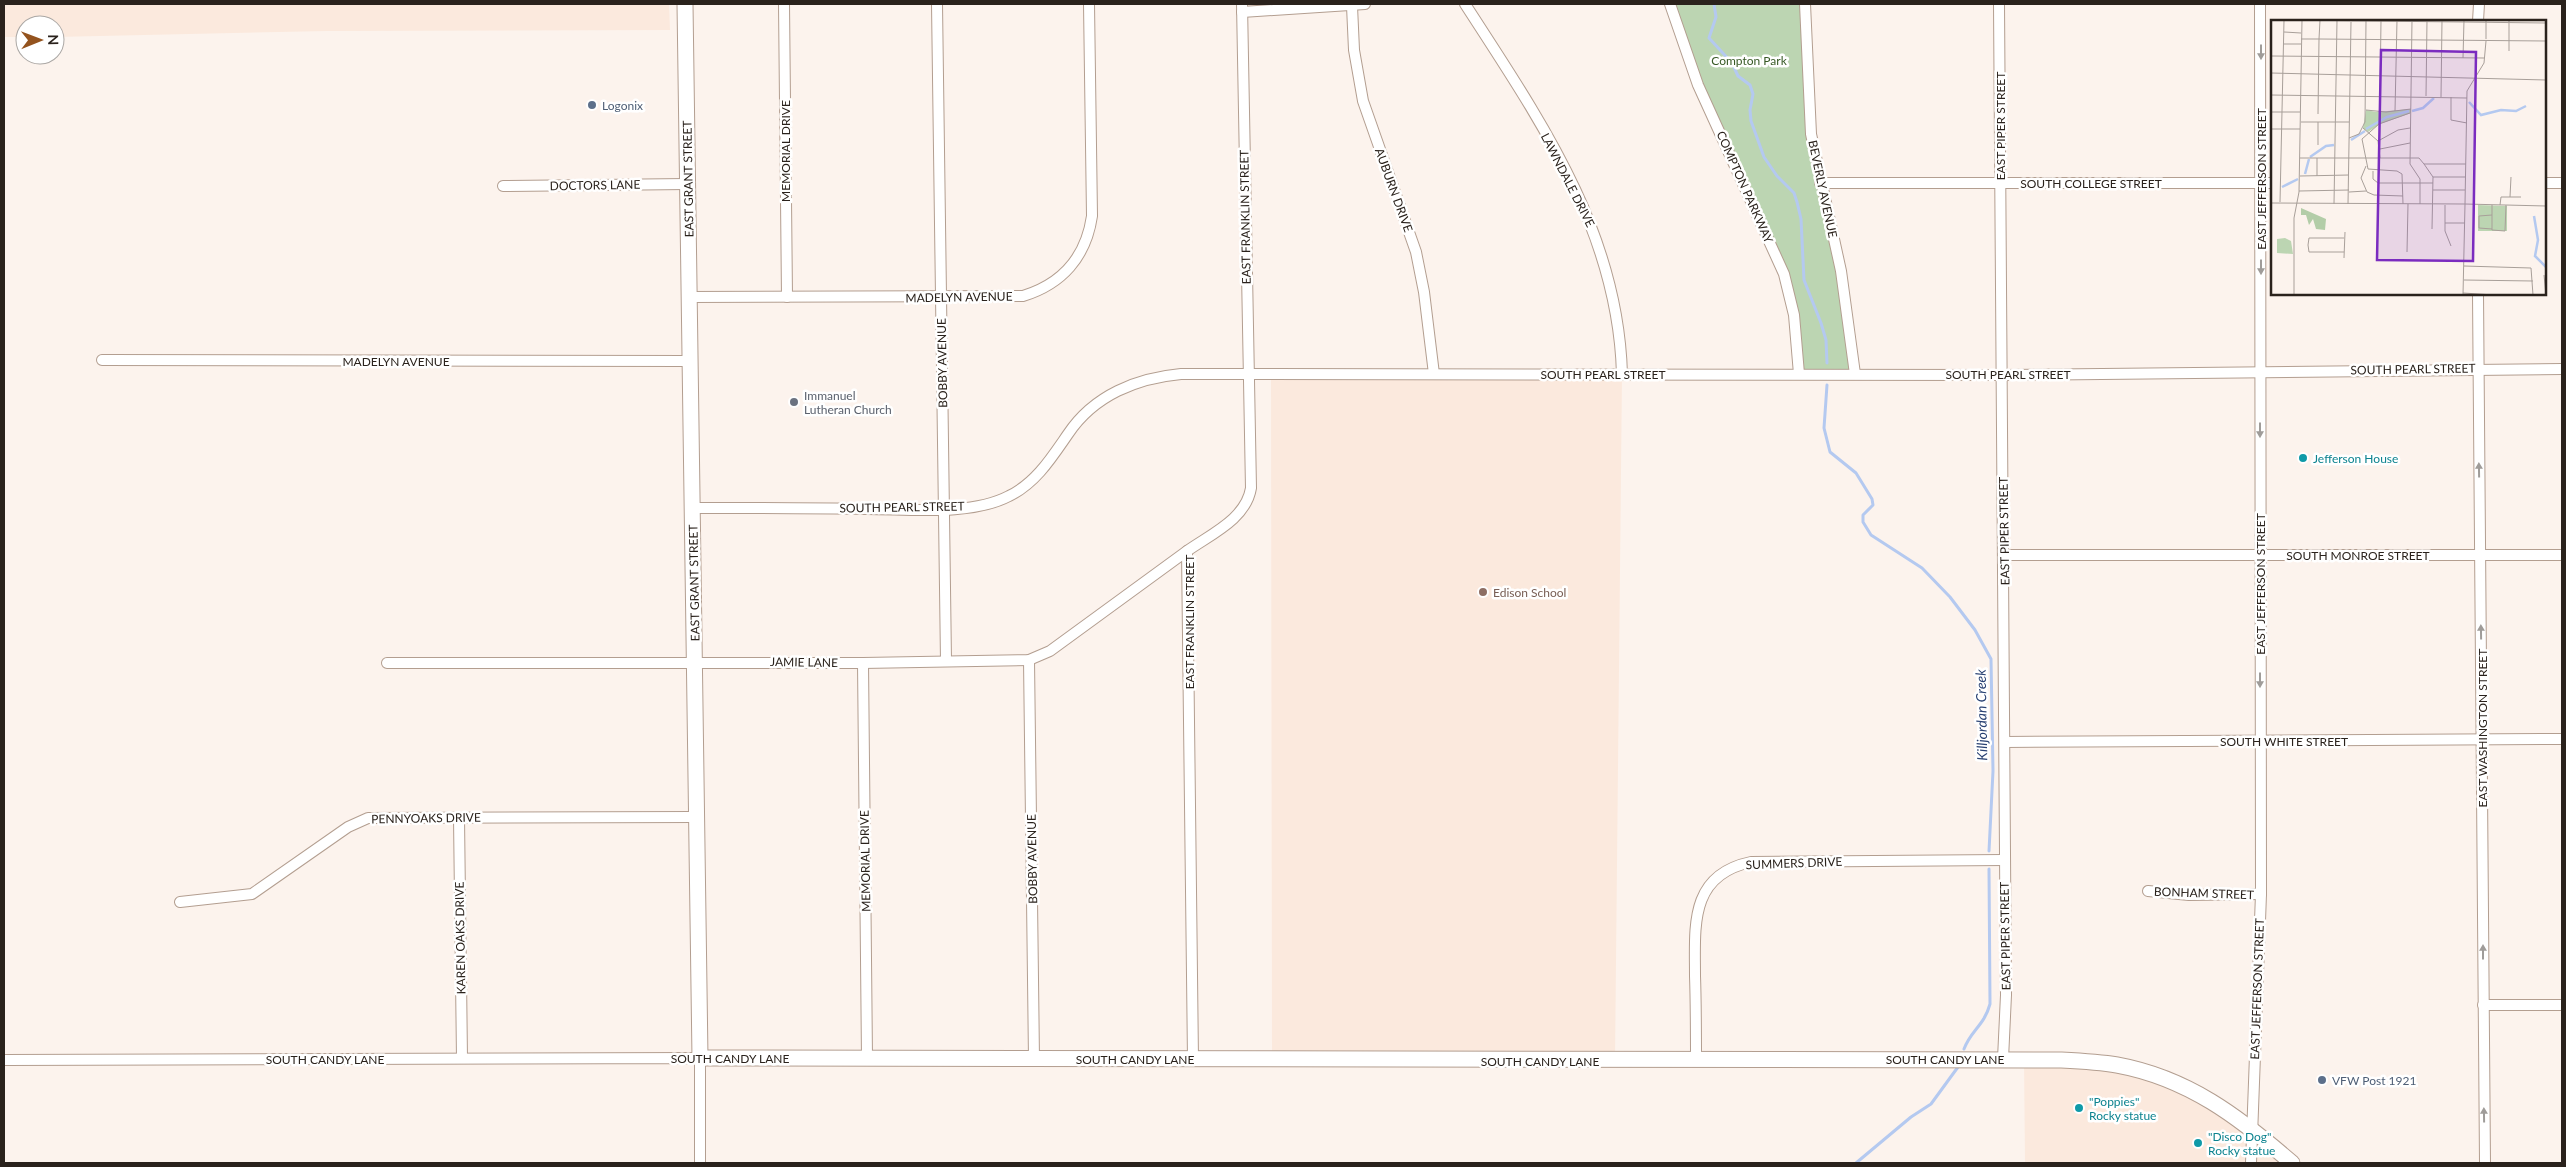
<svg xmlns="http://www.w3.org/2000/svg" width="2566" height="1167" font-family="Lato,sans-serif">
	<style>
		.built { fill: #fbe9dd }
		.green { fill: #bcd5b2 }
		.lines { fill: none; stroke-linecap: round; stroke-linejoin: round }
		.stream { stroke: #b4c9f0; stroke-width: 3 }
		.street-casing { stroke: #b39e90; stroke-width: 12 }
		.secondary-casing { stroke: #b39e90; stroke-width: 17 }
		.street { stroke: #fff; stroke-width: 10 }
		.secondary { stroke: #fff; stroke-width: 15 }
		.oneway { fill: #9f9c99 }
		.service-dot { fill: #5c6f8a; stroke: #fff; stroke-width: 2 }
		.worship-dot { fill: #6b7280; stroke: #fff; stroke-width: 2 }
		.culture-dot { fill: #0f9aa8; stroke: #fff; stroke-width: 2 }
		.education-dot { fill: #8d6e63; stroke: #fff; stroke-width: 2 }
		.labels { text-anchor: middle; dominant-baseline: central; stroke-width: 5; stroke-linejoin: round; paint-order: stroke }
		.park-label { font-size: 12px; fill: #375925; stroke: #fff }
		.service-label { font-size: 12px; fill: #4e5e75; stroke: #fff; text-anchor: start }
		.street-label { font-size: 12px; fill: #2a221c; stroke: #fff }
		.worship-label { font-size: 12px; fill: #5b616d; stroke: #fff; text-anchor: start }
		.culture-label { font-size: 12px; fill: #0d838f; stroke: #fff; text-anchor: start }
		.education-label { font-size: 12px; fill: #785e54; stroke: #fff; text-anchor: start }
		.water-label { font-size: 14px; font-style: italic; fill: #294172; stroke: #fff }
		.inset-river { fill: none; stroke: #b4c9f0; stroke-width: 2.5 }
		.inset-road { fill: none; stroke: #a89f99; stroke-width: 1 }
		.view { fill: #7b2cbf; fill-opacity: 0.15; stroke: #7b2cbf; stroke-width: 2.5 }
		.inset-edge { fill: none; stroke: #2a221c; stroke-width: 2.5 }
	</style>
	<rect width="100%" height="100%" fill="#fcf3ed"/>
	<g class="built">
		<polygon points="4,4 669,4 670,30 327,31 55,37 55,25 25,25 25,37 4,37"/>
		<polygon points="1271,374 1622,374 1615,1061 1272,1060"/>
		<polygon points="2024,1059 2060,1060 2184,1086 2292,1163 2025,1163"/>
	</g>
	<polygon class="green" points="1670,4 1806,4 1820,183 1855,374 1799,374 1790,294 1698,85"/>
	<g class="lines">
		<g class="stream">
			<polyline points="1714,4 1716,17 1709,38 1732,63 1738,76 1750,85 1753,94 1750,110 1751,121 1764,157 1777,176 1794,193 1797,202 1801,219 1804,280 1821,323 1826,340 1827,363"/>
			<polyline points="1827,385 1824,428 1830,452 1856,473 1872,499 1873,505 1863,515 1863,522 1871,535 1922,568 1950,597 1975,630 1991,659 1993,771 1989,851"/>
			<path d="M1964,1049C1971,1030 1984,1026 1990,1004L1989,869"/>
			<polyline points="1856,1163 1911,1117 1931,1104 1958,1067"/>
		</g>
		<defs>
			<g id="street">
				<polyline points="784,4 787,297"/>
				<polyline points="937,4 946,661"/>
				<path d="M1465,4C1540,120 1618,231 1622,374"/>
				<polyline points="1670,4 1698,85 1784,274 1794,315 1799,374"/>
				<polyline points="1805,4 1811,134 1841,271 1855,374"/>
				<polyline points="1999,4 2006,995 2003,1059"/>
				<polyline points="1352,6 1354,50 1363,101 1416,252 1424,292 1434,374"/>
				<polyline points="1242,12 1365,4"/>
				<polyline points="2478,21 2479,4"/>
				<polyline points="1820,183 2272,183"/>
				<polyline points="2545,183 2562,183"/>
				<polyline points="503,186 687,184"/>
				<polyline points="2478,294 2485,1163"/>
				<path d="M690,297L1023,296C1062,284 1086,257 1092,216L1089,4"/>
				<polyline points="102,360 691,361"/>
				<path d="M693,508C751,508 809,508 867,509C910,509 971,516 1009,496C1036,483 1052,457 1068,434C1094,395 1137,378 1181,374L2002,375L2562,369"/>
				<polyline points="2004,555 2562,555"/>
				<polyline points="1029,660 1034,1059"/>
				<polyline points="387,663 863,663 1029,660 1050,651 1187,551"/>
				<polyline points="863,663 867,1058"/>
				<polyline points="2005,742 2562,739"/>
				<polyline points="459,818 462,1058"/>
				<polyline points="2148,891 2189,895 2261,894"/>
				<polyline points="180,902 252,894 348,827 368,818 696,817"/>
				<polyline points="2483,1005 2562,1005"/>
				<polyline points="4,1060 700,1058 700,1163"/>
				<path d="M1193,1060L1187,551C1211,534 1246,519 1251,488L1242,4"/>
				<path d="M1696,1061C1696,1033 1696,1004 1695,976C1695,926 1689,875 1751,862L2004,860"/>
				<polyline points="2251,1163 2261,894 2260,4"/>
			</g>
			<path id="secondary" d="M685,4L700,1058L2060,1060C2079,1061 2099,1062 2117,1065C2188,1078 2239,1117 2292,1163"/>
		</defs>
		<use href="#street" class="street-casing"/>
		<use href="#secondary" class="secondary-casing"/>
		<use href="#street" class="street"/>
		<use href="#secondary" class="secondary"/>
	</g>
	<defs><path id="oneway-solid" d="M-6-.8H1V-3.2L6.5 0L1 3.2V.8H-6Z" transform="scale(1.25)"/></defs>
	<g class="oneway">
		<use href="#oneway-solid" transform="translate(2261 52) rotate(90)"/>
		<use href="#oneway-solid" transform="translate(2261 267) rotate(90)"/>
		<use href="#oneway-solid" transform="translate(2260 430) rotate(90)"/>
		<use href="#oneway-solid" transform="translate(2479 470) rotate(-91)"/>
		<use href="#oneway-solid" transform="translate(2481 632) rotate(-91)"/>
		<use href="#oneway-solid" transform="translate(2260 680) rotate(90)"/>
		<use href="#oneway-solid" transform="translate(2483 952) rotate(-90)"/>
		<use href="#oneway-solid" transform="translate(2484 1115) rotate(-91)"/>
	</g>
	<g class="service-dot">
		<circle cx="592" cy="105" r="5"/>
		<circle cx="2322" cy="1080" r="5"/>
	</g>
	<circle class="worship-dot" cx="794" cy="402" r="5"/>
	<g class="culture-dot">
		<circle cx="2303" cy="458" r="5"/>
		<circle cx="2079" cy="1108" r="5"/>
		<circle cx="2198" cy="1143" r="5"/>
	</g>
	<circle class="education-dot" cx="1483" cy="592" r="5"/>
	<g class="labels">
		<g class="park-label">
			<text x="1749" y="60">Compton Park</text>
		</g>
		<g class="service-label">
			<text x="602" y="105">Logonix</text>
			<text x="2332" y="1080">VFW Post 1921</text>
		</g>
		<g class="street-label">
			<text transform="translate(2000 126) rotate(-90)">EAST PIPER STREET</text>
			<text transform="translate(785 151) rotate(-90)">MEMORIAL DRIVE</text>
			<text transform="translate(688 179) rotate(-91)">EAST GRANT STREET</text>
			<text transform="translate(2261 179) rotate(-90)">EAST JEFFERSON STREET</text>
			<text transform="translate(1568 180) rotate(63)">LAWNDALE DRIVE</text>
			<text x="2091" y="183">SOUTH COLLEGE STREET</text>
			<text transform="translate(595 185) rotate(-1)">DOCTORS LANE</text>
			<text transform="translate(1745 187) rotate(66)">COMPTON PARKWAY</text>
			<text transform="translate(1823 189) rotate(78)">BEVERLY AVENUE</text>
			<text transform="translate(1394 190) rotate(70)">AUBURN DRIVE</text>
			<text transform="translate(1245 217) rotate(-91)">EAST FRANKLIN STREET</text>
			<text transform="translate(959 297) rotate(-1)">MADELYN AVENUE</text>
			<text x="396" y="361">MADELYN AVENUE</text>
			<text transform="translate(942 363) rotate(-91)">BOBBY AVENUE</text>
			<text transform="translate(2413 369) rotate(-1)">SOUTH PEARL STREET</text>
			<text x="1603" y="374">SOUTH PEARL STREET</text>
			<text x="2008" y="374">SOUTH PEARL STREET</text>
			<text transform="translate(902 507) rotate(-1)">SOUTH PEARL STREET</text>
			<text transform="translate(2004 531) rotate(-91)">EAST PIPER STREET</text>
			<text x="2358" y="555">SOUTH MONROE STREET</text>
			<text transform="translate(694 583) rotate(-91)">EAST GRANT STREET</text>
			<text transform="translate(2260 584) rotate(-90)">EAST JEFFERSON STREET</text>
			<text transform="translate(1189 622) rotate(-90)">EAST FRANKLIN STREET</text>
			<text transform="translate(804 662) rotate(1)">JAMIE LANE</text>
			<text transform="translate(2482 728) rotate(-90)">EAST WASHINGTON STREET</text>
			<text x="2284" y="741">SOUTH WHITE STREET</text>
			<text transform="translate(426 818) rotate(-1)">PENNYOAKS DRIVE</text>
			<text transform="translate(1032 859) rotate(-91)">BOBBY AVENUE</text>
			<text transform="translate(865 861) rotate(-91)">MEMORIAL DRIVE</text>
			<text transform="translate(1794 863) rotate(-2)">SUMMERS DRIVE</text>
			<text transform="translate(2204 893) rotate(2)">BONHAM STREET</text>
			<text transform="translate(2005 936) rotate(-91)">EAST PIPER STREET</text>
			<text transform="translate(460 938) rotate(-91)">KAREN OAKS DRIVE</text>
			<text transform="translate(2257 989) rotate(-88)">EAST JEFFERSON STREET</text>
			<text x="730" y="1058">SOUTH CANDY LANE</text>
			<text x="325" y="1059">SOUTH CANDY LANE</text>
			<text x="1135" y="1059">SOUTH CANDY LANE</text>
			<text x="1945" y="1059">SOUTH CANDY LANE</text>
			<text x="1540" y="1061">SOUTH CANDY LANE</text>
		</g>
		<g class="worship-label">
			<text x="804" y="395">Immanuel<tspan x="804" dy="14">Lutheran Church</tspan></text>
		</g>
		<g class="culture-label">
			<text x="2313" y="458">Jefferson House</text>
			<text x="2089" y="1101">"Poppies"<tspan x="2089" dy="14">Rocky statue</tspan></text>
			<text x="2208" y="1136">"Disco Dog"<tspan x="2208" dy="14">Rocky statue</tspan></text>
		</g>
		<g class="education-label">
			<text x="1493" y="592">Edison School</text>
		</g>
		<g class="water-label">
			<text transform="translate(1981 715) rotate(-91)">Killjordan Creek</text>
		</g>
	</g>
	<g transform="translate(2271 20)">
		<rect width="275" height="275" fill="#fcf3ed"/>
		<path d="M140,89V93L109,104L97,112L92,108L95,90L105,92ZM207,185L236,186V211H207ZM14,218L20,221L22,234L6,233V219Z" fill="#bcd5b2"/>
		<path d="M30,188L55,199L54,210L45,209L42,199L38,205L35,195H30Z" fill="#b3cda8"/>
		<path class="inset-river" d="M198,82L210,95L230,90L245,91L255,86M141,91L152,88L163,78M95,109L116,97L138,91M80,120L94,111M39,137L55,126L63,125M34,154L38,139M11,167L27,159M263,196L267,220L264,236L275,247"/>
		<path class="inset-road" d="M15,0L275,3M49,0L48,19L275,21M141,0L139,144L149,159V184M13,12L30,13M30,19H48L47,94M215,19V0M13,24H30M238,31V0M0,36L213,38M192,38L193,0M0,53L275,60M0,75L196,78M109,76L110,0M155,76L156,0M170,77L171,0M180,77V100L196,103M95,90L115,92L140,89M124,91L126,0M0,92H29M30,102H78M92,108L107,121L109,138M0,109H29M78,118L88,114L94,102L95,0M107,121L127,110L139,108M47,125V102M109,129L139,123M29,138H148L153,144H195M153,144L162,157L161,209M95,146L90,158L96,172L103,175L132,176M102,151V159L107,163H162M29,156L78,155M46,156V138M162,157H194M162,170H194M28,171L78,170M78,172L95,171M239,177L240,157M9,182L13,0M0,183L194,184L196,71L213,43L215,21M63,184L66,0M77,184L80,2M132,184L131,154L126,151L97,149L91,119L108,104L139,93M174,185V211L180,226M221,185V210L234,211L235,185M229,185L230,177H250M174,203H194M221,209L208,208V196L221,195M73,232H38L37,225L38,218H73M136,232L137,184M73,238L74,212M193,246L260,248L262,275M273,255L275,275M193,260L262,261M192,273L223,275M23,275V198L28,172L31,0M192,275L194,184L275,186"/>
		<path class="view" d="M110,30L205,32L202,241L106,240Z"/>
		<rect width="275" height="275" class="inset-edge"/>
	</g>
	<rect width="2566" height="1167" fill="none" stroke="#2a221c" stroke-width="10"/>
	<g transform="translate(40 40) rotate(89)"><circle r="24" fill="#ffffff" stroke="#aaa7a4"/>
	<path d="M0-4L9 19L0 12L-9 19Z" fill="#94531e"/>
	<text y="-8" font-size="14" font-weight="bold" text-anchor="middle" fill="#2a221c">N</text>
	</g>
</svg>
